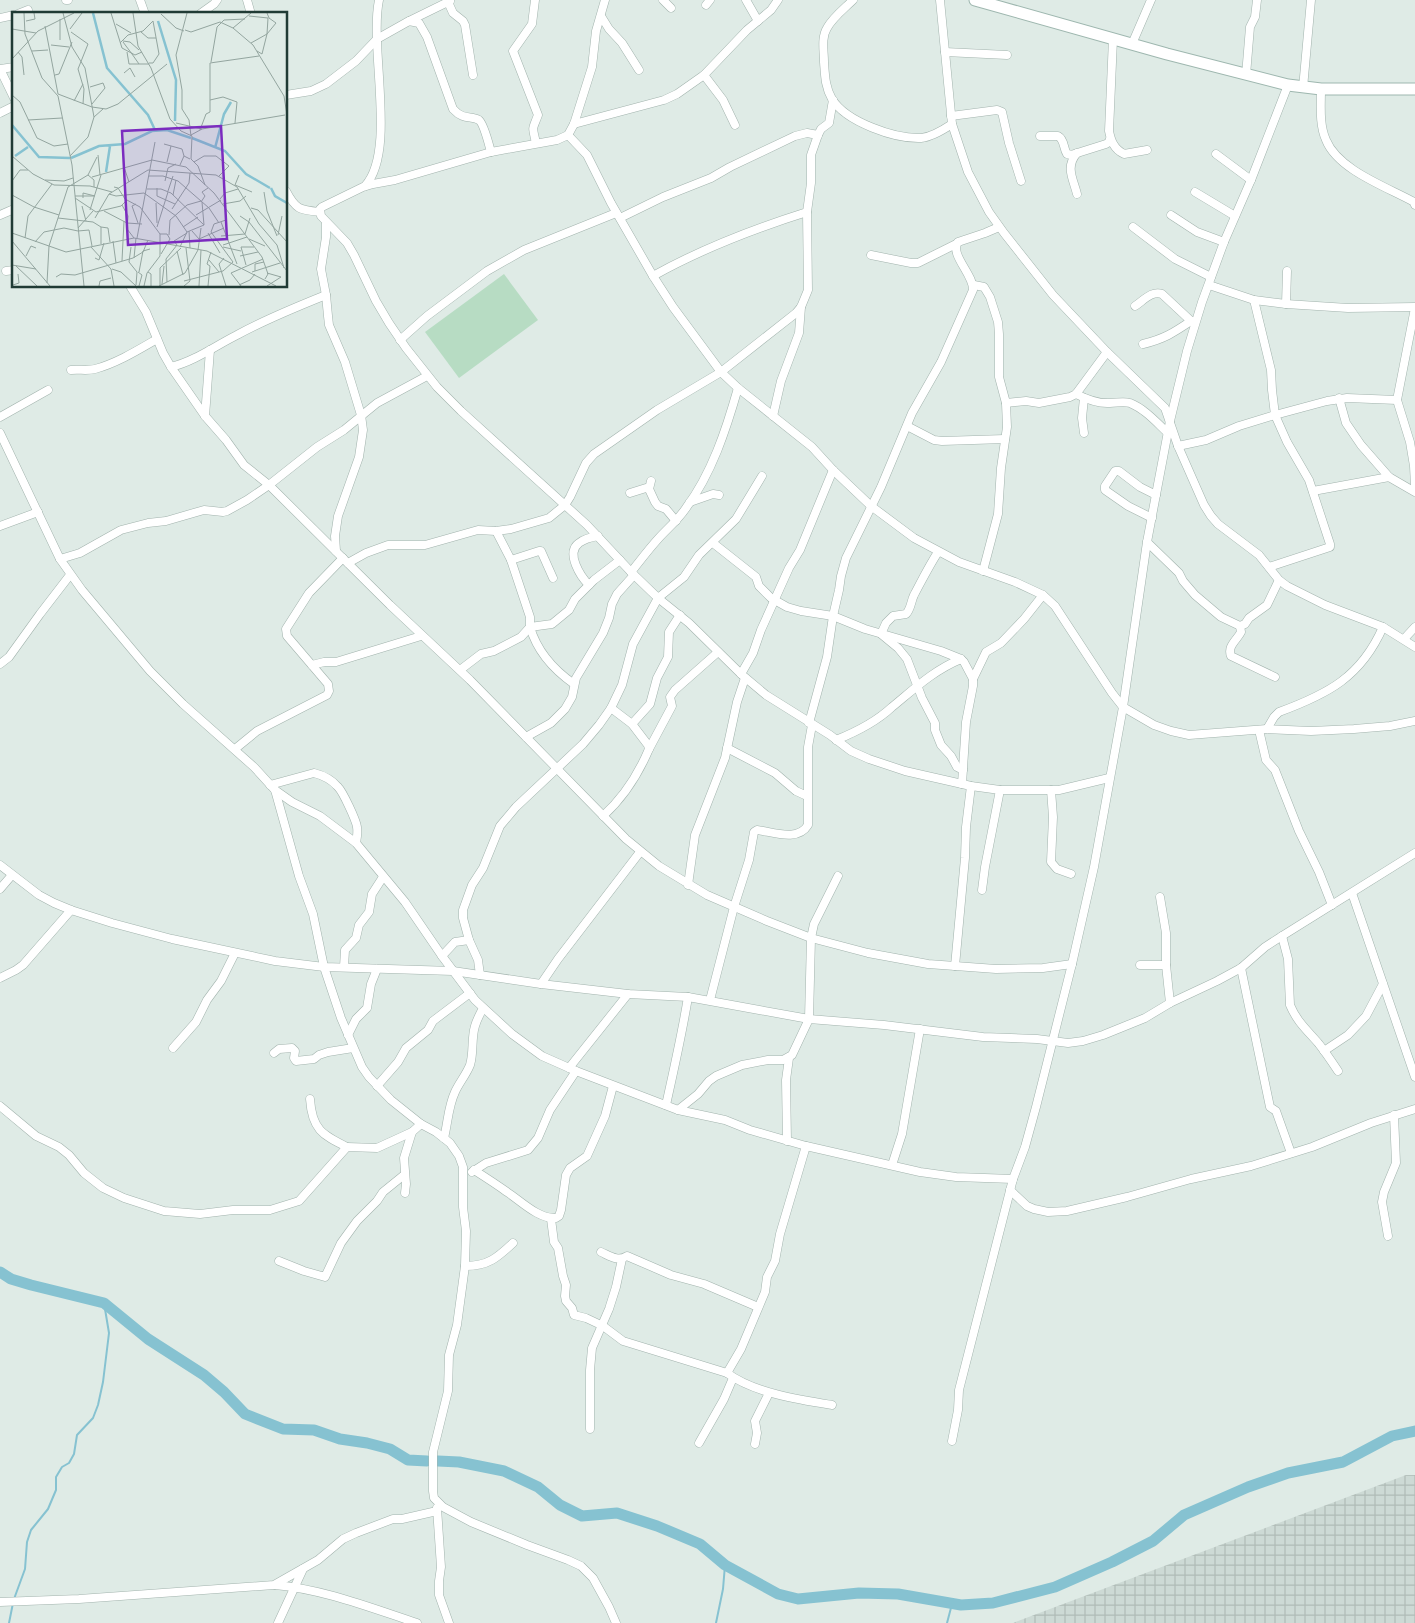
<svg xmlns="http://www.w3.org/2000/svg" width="1415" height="1623" font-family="'DejaVu Sans',sans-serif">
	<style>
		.industrial { fill: url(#industrial-grid) }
		.grass { fill: #b7dcc3 }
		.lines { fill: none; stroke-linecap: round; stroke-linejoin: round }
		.stream { stroke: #86c2d1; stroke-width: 2 }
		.river { stroke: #86c2d1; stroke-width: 11 }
		.street-casing { stroke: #a2b3ad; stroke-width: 9 }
		.secondary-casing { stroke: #9eb7af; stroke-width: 13 }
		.street { stroke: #fff; stroke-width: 8 }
		.secondary { stroke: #fff; stroke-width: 11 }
		.inset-river { fill: none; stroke: #86c2d1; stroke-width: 2.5 }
		.inset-road { fill: none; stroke: #93a59f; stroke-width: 1 }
		.view { fill: #7b2cbf; fill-opacity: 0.15; stroke: #7b2cbf; stroke-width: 2.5 }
		.inset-edge { fill: none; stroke: #203b35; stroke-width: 2.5 }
	</style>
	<defs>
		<pattern id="industrial-grid" width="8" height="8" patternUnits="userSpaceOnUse" patternTransform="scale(1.25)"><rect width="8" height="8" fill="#cddad5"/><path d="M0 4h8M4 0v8" fill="none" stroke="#b0bcb7"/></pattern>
	</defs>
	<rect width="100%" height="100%" fill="#dfebe6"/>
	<polygon class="industrial" points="1406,1475 1415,1475 1415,1623 1013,1623"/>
	<polygon class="grass" points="504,274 538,320 459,378 425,332"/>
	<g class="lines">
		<g class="stream">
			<polyline points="14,1599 25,1569 27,1542 31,1530 48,1509 56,1490 56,1477 62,1467 69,1463 74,1454 77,1435 93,1418 98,1405 103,1382 109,1333 104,1303"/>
			<polyline points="9,1623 13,1603"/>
			<polyline points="716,1623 723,1589 725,1565"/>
			<polyline points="947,1623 952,1604"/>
		</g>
		<g class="river">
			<polyline points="0,1272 11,1279 31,1285 104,1303 148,1339 204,1375 224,1392 245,1414 283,1429 314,1430 340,1439 367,1443 390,1449 408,1460 427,1461"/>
			<polyline points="438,1461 459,1462 504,1471 538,1487 560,1505 582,1516 617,1513 657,1526 700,1544 725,1565 778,1594 798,1599 859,1593 898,1594 961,1605 993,1603 1055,1587 1112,1562 1153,1541 1184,1515 1248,1487 1288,1473 1343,1462 1392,1436 1415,1431"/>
		</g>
		<defs>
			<g id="street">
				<polyline points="66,0 68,0"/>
				<polyline points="140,0 145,14"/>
				<polyline points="247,0 251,14"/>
				<path d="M535,0L532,24L513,51L538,115C532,131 532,125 536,143"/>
				<polyline points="605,0 596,31 592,67 574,124 568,135 557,140 491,152 395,180 373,184 363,187 322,207 320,209 321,216 347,243 354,255 376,301 389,323 406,348 437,387 461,411 587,525 631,572 658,598 689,623 741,674 766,695 830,735 851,751 869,759 905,771 971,786 1000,790 1059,790 1109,778"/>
				<polyline points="663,0 671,8"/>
				<polyline points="746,0 758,21"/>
				<path d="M853,0C845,8 833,17 827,28C821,38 824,51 824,62C825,75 825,87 832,99C846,122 895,139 921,138C932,137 943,130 952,124"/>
				<polyline points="940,0 952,124 968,172 989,212 1004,233 1053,295 1107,352 1165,408 1178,446 1204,505 1211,516 1218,524 1259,555 1279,580 1287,586 1325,605 1383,627 1415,647"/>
				<polyline points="448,2 453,13 463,21 465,25 473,75"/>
				<polyline points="706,5 710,0"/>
				<polyline points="18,14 28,10"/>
				<polyline points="200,14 214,4 217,0"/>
				<polyline points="601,16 609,29 622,43 639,70"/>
				<polyline points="0,18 14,15"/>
				<polyline points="409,21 450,1"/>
				<path d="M1113,39L1109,131C1111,141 1114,149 1124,154L1147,150"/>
				<polyline points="1132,44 1151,0"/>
				<polyline points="945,52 1007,55"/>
				<polyline points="14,67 0,69 14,98"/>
				<polyline points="704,75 723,100 735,125"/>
				<polyline points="1246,75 1250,27 1255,17 1257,0"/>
				<polyline points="1303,88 1311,0"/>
				<path d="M1321,89C1321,106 1319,124 1326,140C1338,170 1387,187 1414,202L1415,205"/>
				<path d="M286,95L311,91L326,84L356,61L377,39L409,21L419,23L427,37L453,109C464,121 471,115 479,120C484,124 489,145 491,152"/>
				<polyline points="0,113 14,106"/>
				<polyline points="951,116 997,110 1002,112 1009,143 1021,181"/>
				<polyline points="574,124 664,100 677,94 704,75 747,30 771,10 778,0"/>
				<polyline points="568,135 587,155 611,203 653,276 673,307 721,372 738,388 812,447 833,470 871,506 914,538 959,562 1015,582 1043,595 1055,606 1112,693 1123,707 1154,725 1171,731 1189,735 1267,729 1311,731 1354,729 1390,726 1415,721"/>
				<path d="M1040,136H1058C1065,140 1063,148 1067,154L1071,155L1106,144L1109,142L1110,139"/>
				<polyline points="1216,154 1251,180"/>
				<path d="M365,186C397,151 369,48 379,0"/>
				<path d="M286,191C296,210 300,210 320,212"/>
				<polyline points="1195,192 1235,216"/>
				<path d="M1077,194C1073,178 1065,167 1077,153"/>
				<polyline points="0,215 14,209"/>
				<polyline points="1171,215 1197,232 1224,242"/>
				<polyline points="620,218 663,197 711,178 730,167 795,136 807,133 818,135"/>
				<polyline points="326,223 326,237 321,269 326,295 328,316 329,325 345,362 361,415 363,430 359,457 338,516 335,536 336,551"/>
				<polyline points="1133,227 1175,259 1211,277"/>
				<polyline points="871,255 911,263 918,263 956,244"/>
				<polyline points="6,271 14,270"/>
				<path d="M653,276C703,248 753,229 807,212"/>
				<polyline points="974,285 984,287 990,297 998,322 999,334 999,377 1006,403 1007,427 1001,468 998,514 983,571"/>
				<polyline points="1209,285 1254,300 1286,304 1348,308 1415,307"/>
				<polyline points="130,286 146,312 163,353 171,367 205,416 226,440 244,465 269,485 390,605 470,680 626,839 659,866 707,895 767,921 811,938 868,953 928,964 996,969 1043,968 1072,964"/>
				<polyline points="1254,300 1271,370 1272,390 1275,415 1287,442 1309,480 1330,544 1330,547 1269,567"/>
				<polyline points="1286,304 1287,271"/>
				<path d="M1135,306C1143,301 1152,290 1162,294L1191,321"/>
				<polyline points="1415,308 1397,400 1410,442 1414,466 1415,486"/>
				<polyline points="400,340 427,316 487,271 524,250 616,213"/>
				<path d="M1143,344C1164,339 1173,333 1191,321L1195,322"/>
				<path d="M171,367C195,361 215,346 237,335C266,319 296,307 326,295"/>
				<path d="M71,370C79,369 87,371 95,369C117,363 138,350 157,339"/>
				<path d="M1076,394C1086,399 1098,404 1110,403C1117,403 1123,401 1130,403C1145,409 1157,423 1168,433"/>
				<polyline points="1084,398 1082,418 1084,433"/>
				<polyline points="1339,398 1346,423 1361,445 1389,477 1415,492"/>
				<polyline points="1006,403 1026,401 1039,403 1070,397 1076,394 1107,352"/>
				<polyline points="205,416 210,350"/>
				<polyline points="773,416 781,381 799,333 801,307"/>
				<polyline points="0,417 48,390"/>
				<polyline points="907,426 934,440 942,441 1005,439"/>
				<polyline points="0,433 60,559 82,590 150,671 183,704 254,767 275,790 292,802 320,816 356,843 405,902 442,956 475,1000 512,1034 542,1056 576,1071 678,1110 725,1120 750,1130 806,1146 920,1172 956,1177 1013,1179"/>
				<polyline points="1178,446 1206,440 1239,426 1275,415 1327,401 1347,398 1397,400"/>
				<polyline points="651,481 649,489 655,502 658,506 666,509 676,521"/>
				<polyline points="1313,491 1389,477"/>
				<polyline points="630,493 646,488 649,489"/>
				<polyline points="690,502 713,494 719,495"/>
				<polyline points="1152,518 1128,506 1105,490 1105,486 1115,471 1119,471 1140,487 1156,495"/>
				<polyline points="0,526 38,512"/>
				<polyline points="1147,542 1179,573 1183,581 1195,595 1221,617 1240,626 1245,624 1249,618 1267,605 1279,580"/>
				<polyline points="713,543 756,577 759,586 771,598 787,607 801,611 833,616 865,629 941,651 961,659 964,662 973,679 973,686 966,722 962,784"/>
				<path d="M938,552C929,566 922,580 914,595C911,601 911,609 906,614L893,616L886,623L881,634L898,648L907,659L922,698L935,723V730L941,745L951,756L957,767L963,770"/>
				<polyline points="60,559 80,553 121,530 148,523 166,521 204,510 223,512 227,511 247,500 269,485 317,447 344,430 377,403 427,376"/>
				<polyline points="511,560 539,551 541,551 553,578"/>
				<polyline points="348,563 366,553 388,545 425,545 478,530 496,531 511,529 549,518 565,505 570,497 586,463 594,454 657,410 721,372 796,313 801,307 808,290 807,212 811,183 811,155 818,135 821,129 829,123 833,100"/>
				<path d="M631,572C640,561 648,550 658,539C667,529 678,520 686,508C712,473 726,430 738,388"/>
				<path d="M589,585C581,577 565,553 579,543C584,539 592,537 598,536"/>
				<path d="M1240,626L1241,632C1237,640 1227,646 1231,656L1275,677"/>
				<polyline points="1404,639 1415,627"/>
				<polyline points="0,664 9,657 40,614 70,575"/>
				<polyline points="312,665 324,662 336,662 421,636"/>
				<polyline points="460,670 481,654 494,651 521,637 530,627 530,617 511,560 496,531"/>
				<polyline points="741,674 753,653 761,630 789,568 800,550 833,470"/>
				<polyline points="973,679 986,652 1001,643 1024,619 1043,595"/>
				<path d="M574,684C554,670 537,651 530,627L552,624L569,610L575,599L594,580L620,560"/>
				<path d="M809,723L827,657L833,616L839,590L841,576L846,558L881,487L912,413L941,362L973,290C974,275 949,254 958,242L985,233L999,227"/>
				<polyline points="632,724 650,704 657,678 668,657 669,632 680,615"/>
				<path d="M1267,729L1274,717L1279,712C1328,694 1361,677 1383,627"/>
				<polyline points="1259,730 1266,760 1275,770 1299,831 1319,872 1332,905"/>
				<polyline points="526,737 551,723 565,709 572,697 576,678 603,633 609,618 612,604 617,594 634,575"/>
				<path d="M836,740C856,732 876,722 892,707C914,689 934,670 961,659"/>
				<polyline points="727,748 775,773 796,791 807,796"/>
				<polyline points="235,749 257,731 327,695 329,691 328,684 287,636 286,629 309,593 343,558"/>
				<polyline points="649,749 672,706 670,697 675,690 718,652"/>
				<path d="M270,785L314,773C322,775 332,780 338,787C343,792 356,820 357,827C358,832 357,837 356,843"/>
				<polyline points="275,790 299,876 313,914 324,967 341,1018 362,1067 369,1077 391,1100 421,1124 436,1132 450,1143 459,1156 463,1167 463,1207 466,1231 465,1266 457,1325 449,1355 448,1391 433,1452 433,1491 434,1498 443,1507 471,1522 527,1545 568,1560 581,1566 593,1578 609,1607 616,1623"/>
				<polyline points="1051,790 1053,817 1051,862 1057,869 1071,874"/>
				<path d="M603,816C624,797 638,775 649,749L648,745L632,724L611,708"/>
				<polyline points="0,865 39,895 54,903 71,910 112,923 172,939 275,961 324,967 453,971 541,984 628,994 688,997 809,1019 884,1025 983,1037 1037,1039 1068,1043 1083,1041 1103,1035 1145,1018 1170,1003 1217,981 1241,968 1265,947 1282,936 1415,853"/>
				<polyline points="688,885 695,835 725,758 737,702 745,678"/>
				<polyline points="0,889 12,875"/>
				<polyline points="982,890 985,867 1000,790"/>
				<polyline points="1352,893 1415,1077"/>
				<polyline points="1160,897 1166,933 1166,965 1170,1003"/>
				<path d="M1282,936L1288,959L1290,1005C1297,1022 1308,1031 1319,1044C1326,1053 1332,1062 1338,1071"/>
				<polyline points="442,956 455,942 469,940"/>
				<polyline points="1140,965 1166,965"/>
				<polyline points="955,966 965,858 966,827 971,786"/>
				<polyline points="344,967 345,950 356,938 359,925 369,912 372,894 383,877"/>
				<polyline points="1241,968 1270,1107 1276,1111 1291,1153"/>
				<polyline points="480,975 478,960 469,940 463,918 463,910 472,885 483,868 500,826 516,807 583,744 599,725 611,708 622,685 633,644 658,598 684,577 699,555 736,519 762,476"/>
				<polyline points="0,978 16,970 23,965 71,910"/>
				<polyline points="541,984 558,959 640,852"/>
				<path d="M710,1000L734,907L749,860L754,832L757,830C773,832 798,842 808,825V747L812,725"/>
				<polyline points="348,1035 356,1019 367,1008 371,984 377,969"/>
				<polyline points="173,1048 196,1022 207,1000 221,981 235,953"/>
				<polyline points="1324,1051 1348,1035 1366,1016 1383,984"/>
				<polyline points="274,1053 279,1049 292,1048 295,1051 294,1058 296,1061 314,1059 319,1055 328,1052 353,1048"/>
				<polyline points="569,1068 628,994"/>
				<polyline points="377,1086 398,1062 406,1048 428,1030 433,1021 470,993"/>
				<path d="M310,1099C312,1129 322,1135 347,1147"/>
				<path d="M666,1105C674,1069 682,1034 688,997"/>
				<polyline points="0,1106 36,1136 59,1147 69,1155 84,1173 103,1188 124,1198 164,1211 200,1214 233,1210 270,1210 299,1201 347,1147 377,1148 412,1132 421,1124"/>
				<polyline points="678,1110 698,1094 709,1081 716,1076 742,1065 768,1060 783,1060 792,1055 809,1019 811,938 814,924 838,876"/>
				<path d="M444,1138C448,1122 448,1107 455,1092C459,1083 466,1075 470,1065C474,1052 471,1039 475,1026C477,1019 480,1014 483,1008"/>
				<polyline points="787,1141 786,1080 789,1058"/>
				<polyline points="892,1165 902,1134 920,1029"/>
				<path d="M474,1170C485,1177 496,1184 507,1192C521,1201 538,1219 556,1218L559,1216L561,1210L566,1175L570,1168L587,1156L605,1116L613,1086"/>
				<polyline points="472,1172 486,1163 528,1150 538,1138 550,1110 576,1071"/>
				<polyline points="1010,1190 1027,1206 1034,1209 1048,1212 1067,1211 1127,1197 1191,1179 1251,1166 1312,1147 1371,1123 1415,1109"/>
				<polyline points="405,1193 406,1184 404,1158 412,1132"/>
				<path d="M551,1219L554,1242L558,1248L563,1276L566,1285L565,1296L566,1301L572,1308L574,1315L586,1318L603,1326L623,1341L727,1373C754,1393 800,1400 832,1405"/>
				<polyline points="1388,1236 1382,1202 1384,1192 1396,1163 1394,1115"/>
				<path d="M601,1252C610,1256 618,1262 627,1256L671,1275L704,1284L758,1307"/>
				<polyline points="279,1261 304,1271 325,1277 341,1243 357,1221 377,1201 383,1192 404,1175"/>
				<path d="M465,1266C488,1266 497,1258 513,1243"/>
				<polyline points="727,1373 741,1349 765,1292 767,1277 775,1261 780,1234 806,1146"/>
				<polyline points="590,1429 590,1370 592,1348 609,1309 616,1287 622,1259"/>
				<polyline points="952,1441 958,1410 959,1390 1013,1179 1025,1147 1036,1107 1072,964 1094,867 1123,707 1147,542 1170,421 1187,351 1202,302 1224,242 1251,180 1288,85"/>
				<polyline points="699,1443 724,1399 733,1378"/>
				<polyline points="755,1444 757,1433 755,1421 769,1393"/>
				<polyline points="437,1508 441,1567 439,1581 439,1595 449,1623"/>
				<path d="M275,1585C323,1589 371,1608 417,1623"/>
				<polyline points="0,1602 79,1599 274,1585 318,1560 343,1539 356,1533 393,1519 402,1519 437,1511"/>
				<polyline points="278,1623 303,1569"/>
			</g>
			<polyline id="secondary" points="975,0 1167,54 1288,85 1321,89 1415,89"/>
		</defs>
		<use href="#street" class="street-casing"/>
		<use href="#secondary" class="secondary-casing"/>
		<use href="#street" class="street"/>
		<use href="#secondary" class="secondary"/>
	</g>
	<g transform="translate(12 12)">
		<rect width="275" height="275" fill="#dfebe6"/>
		<path class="inset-river" d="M81,1L95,56L136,103L143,118M146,9L164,68L163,109M0,113L27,145L58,146M180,126L213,139L234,162L258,176M203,136L212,102L219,90M3,144L16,135M59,146L87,134L113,132L140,119L155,118L179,126M94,160L98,134M259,176L263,184L275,191"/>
		<path class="inset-road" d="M12,1L13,22L30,66L46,84L60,153L72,274M51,1L60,35L73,56L82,105M99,1L110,36L123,43L130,40M121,1L126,34L139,56L158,107L169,119L180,124L179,147L186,154L193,173M175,1L164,43L170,78V97L177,108L179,124M239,1L221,16L241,33L272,84L275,103M149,2L164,16L172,19M237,4L256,6L255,22L239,31M14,9L23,7L22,1M104,12L119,21M33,14L46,82L80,95L94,97L106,92L155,52M0,17L24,21M58,17L70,1M173,18L179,20L208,10L221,16M59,20L76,32L66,57L72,77L71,92M129,20L136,26H144M48,28V7M111,29L118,30L127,38M111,30L120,42M108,31L116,23L131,19L141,9L147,42L141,51H137M39,33L57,35M20,39L36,38M245,39L250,42L255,22L264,11L257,6L255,1M6,40L10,45L12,63M115,40L117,52H127M120,42L127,52H137M0,47L26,19L62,1M199,50L205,15L212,8L233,7M112,61L118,56L123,65M43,63L47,62L60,30M78,75L91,71L93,76L80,92M0,83L8,90L25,126L42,134L56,132M62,89L71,72M16,108L50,106M164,111L190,117M223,111L225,90L211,85L198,88V51L247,44M188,118L194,102L198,100V88M179,123L190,117L273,103M152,132L170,137L172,144M86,143L88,163M0,144L21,162L42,173L78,174L100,180M58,144L76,125L82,105L91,97M140,148L174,155L202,181L250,245L256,262L253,267M155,150L159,134M182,150L192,144H204L217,154L207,164M168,153L172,144L178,147M112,155L117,170M76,163L85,145M227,163L223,173L240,180M137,164H151L166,169L197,196L207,211M80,165L140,148M33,168L52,169L61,166M0,169L8,158H16M153,169L156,156L164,152M102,175L106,176L113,187L128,195L148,222V244L135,261L132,274M145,176V184L163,192M135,177H149L159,181L192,213L175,220L168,235M156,179L161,164M252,180L255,199L265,224M97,182L104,184L132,181L164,204L175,220M0,183L22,195L47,203M161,183L164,168M63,184H82M63,186L84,200L109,194L115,188M71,186V181L83,184M208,187L213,181L226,177M189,190L193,184L190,180L196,176M190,190L192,213M144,191L145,211M124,192L120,194L126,211M211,192L228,189L234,184M110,193L116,204L115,217L122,226M70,194L74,209M239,196L246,198L275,230M160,197L177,171L178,161M78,198L89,163M92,199L115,211L130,212M184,203L209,188M228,204L237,210L275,259M46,206L81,210L89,215M83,206L97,182L136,158L204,163L225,175L247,212L265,233L272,256M209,210L225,252M145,215L156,180M171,215L186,205M66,216L81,199M66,219L77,218L80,234M177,219L178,236M180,219L187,227L212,216M199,220L221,250M199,220L202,212L214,208M0,221L54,240L122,226L195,239L264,274M196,221L208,241M148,222H155L158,227L149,242M157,223L158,208L175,193L189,189M266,223L270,204M209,224L233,222L238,206M13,226L16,204L40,172M125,226L143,130M237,227L253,234M0,229L38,274M101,229L104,251M162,229L175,221M23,230L32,220L52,216L66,219M89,232V215L96,216L98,230M211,233L235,225M79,235L99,257L102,274M119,235L117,250L125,260L124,273M211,235L229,239M186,238L189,216M165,239L171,263M14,244L19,234L24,236M228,244L246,240M83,246L87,248L92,231M122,246L124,226M212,246L207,252L214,274M197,248L207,260M110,249L112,209M0,253L24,257M234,253L229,235H242M4,254L25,274M100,257L109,260L124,274M243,259V252L252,250M126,260L130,263L127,274M127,260L131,239L138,237M136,260L139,262V274M240,260L268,251M255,261L269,265L255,274M44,265L49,262L63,263L121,246L131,240L136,228M172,269L211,259L221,250M155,270L154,247L165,233L162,229M35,271L37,234L56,175L76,163L82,168V175M150,272L152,254M1,273L7,271L6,262M227,273L238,268L243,262M87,274L88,269L99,266M147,274L173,261L186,238M148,274V256L169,236M172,274L178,269L174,236M187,274L189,238M196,274L198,254L195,252L199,240M229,274L219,261L251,247"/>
		<path class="view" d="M209,114L215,227L116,233L110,119Z"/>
		<rect width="275" height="275" class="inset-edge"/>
	</g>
</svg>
